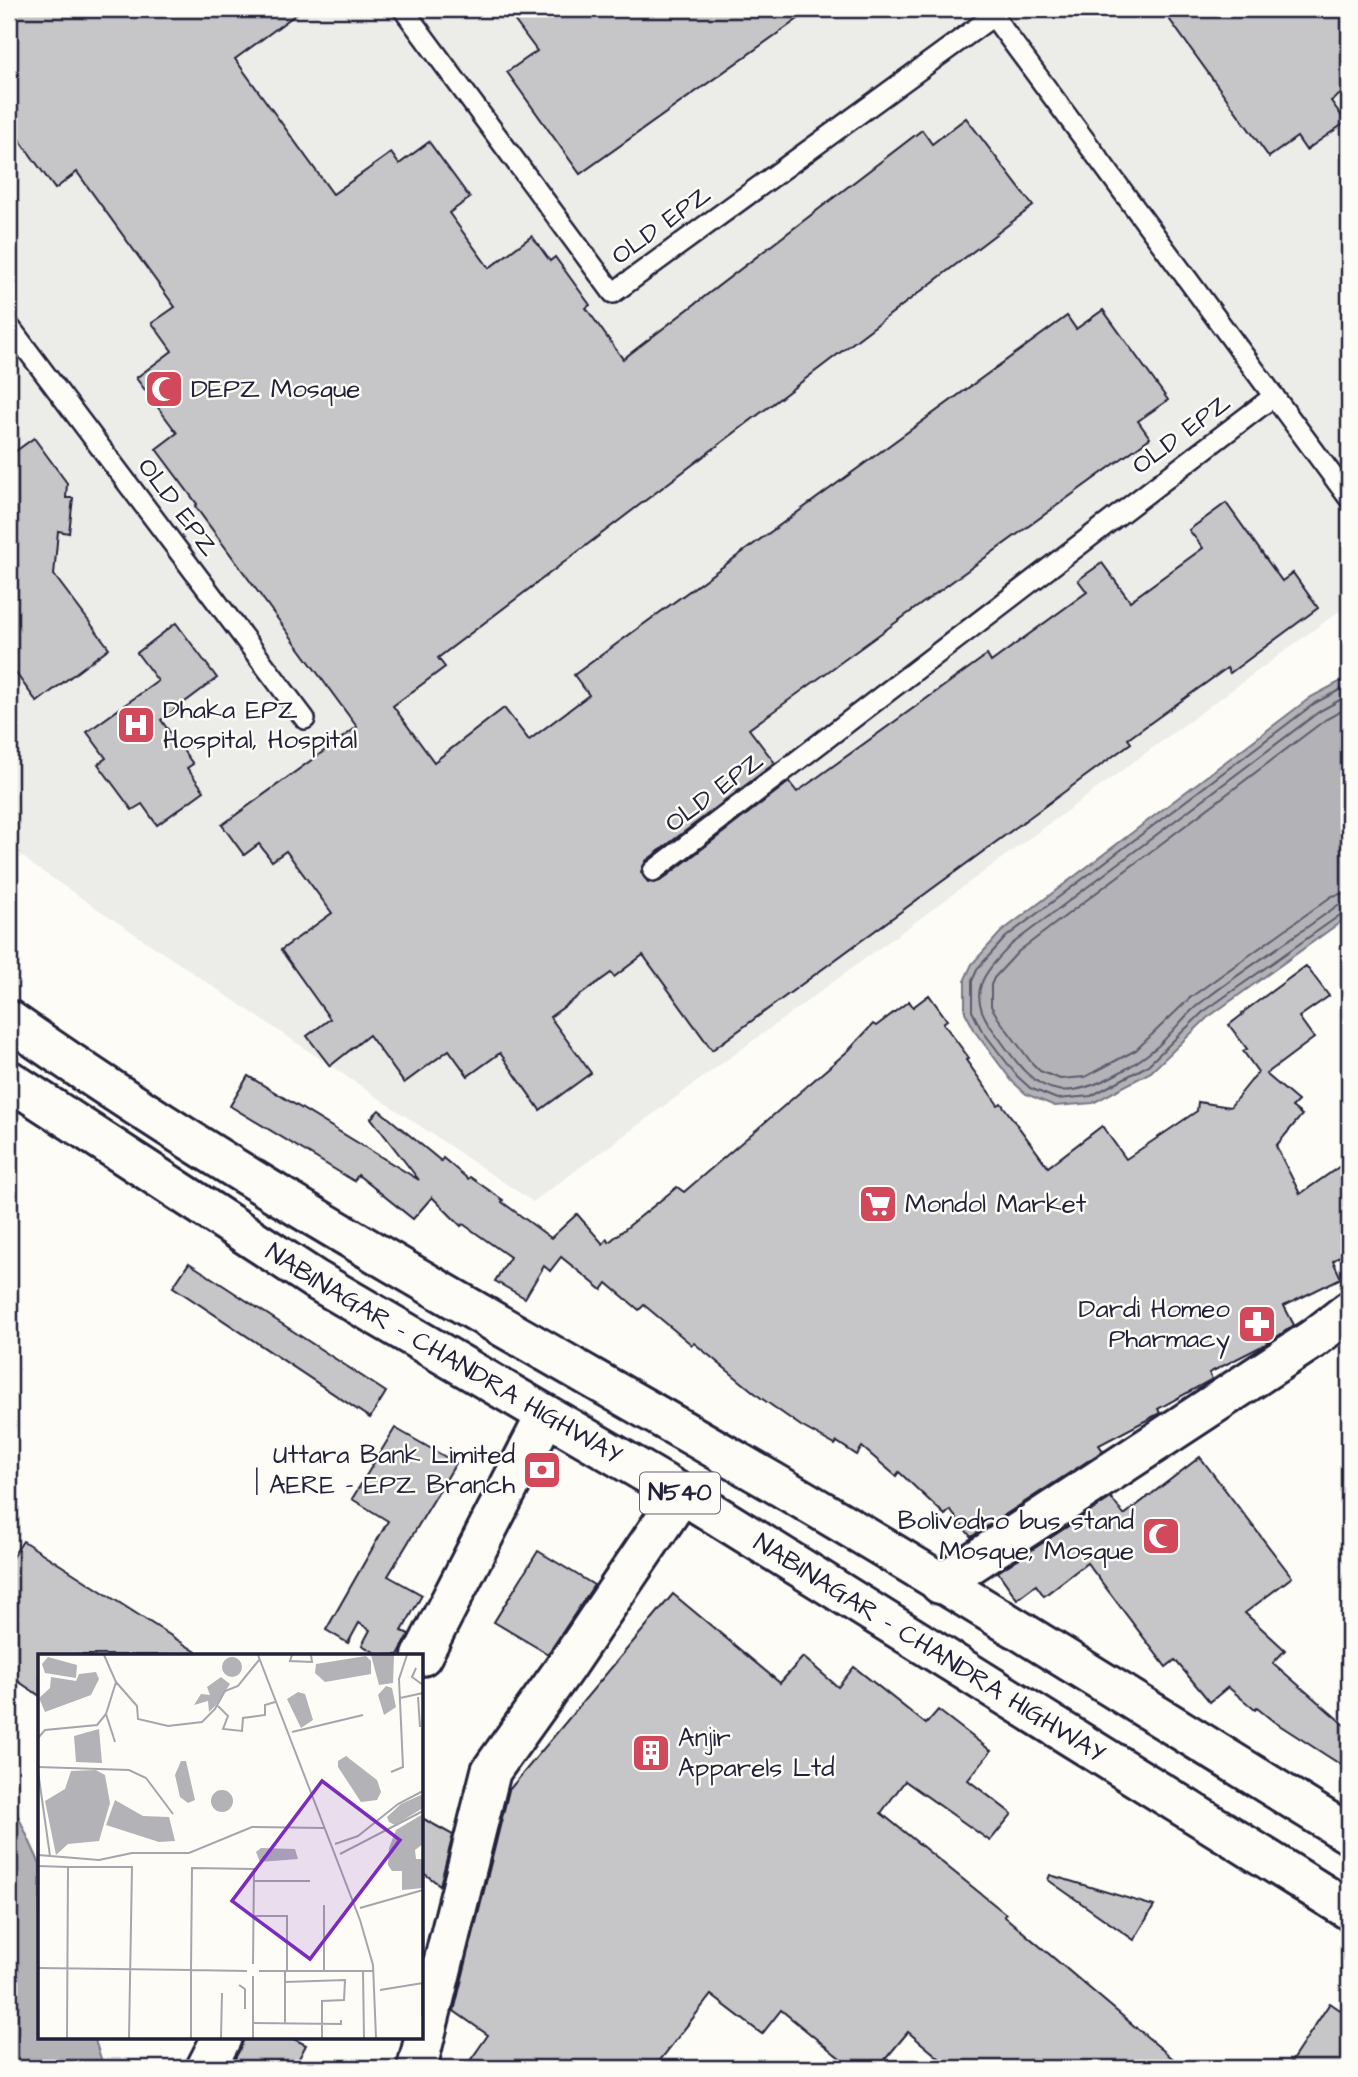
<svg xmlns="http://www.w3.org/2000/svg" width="1358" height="2077" font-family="'Architects Daughter',sans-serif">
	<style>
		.built { fill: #ecece9 }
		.water { fill: #b2b2b7; stroke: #787885; stroke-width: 2 }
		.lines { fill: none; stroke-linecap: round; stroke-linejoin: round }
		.shore { stroke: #5c5c6d; stroke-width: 2 }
		.building { fill: #c6c6c8; stroke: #22223b; stroke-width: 2 }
		.service-casing { stroke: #22223b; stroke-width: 24 }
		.minor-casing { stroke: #22223b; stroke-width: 44 }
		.trunk-casing { stroke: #22223b; stroke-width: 44 }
		.service { stroke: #fdfcf7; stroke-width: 19 }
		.minor { stroke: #fdfcf7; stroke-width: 38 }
		.trunk { stroke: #fdfcf7; stroke-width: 38 }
		.labels { text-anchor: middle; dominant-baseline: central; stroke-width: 5; stroke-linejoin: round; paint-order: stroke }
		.shield { fill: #fdfcf7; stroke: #646373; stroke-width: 2 }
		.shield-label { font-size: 24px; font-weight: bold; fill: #22223b }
		.street-label { font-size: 26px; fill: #22223b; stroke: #fdfcf7 }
		.poi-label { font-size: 26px; fill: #22223b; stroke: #fdfcf7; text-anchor: start }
		.inset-road { fill: none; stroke: #a5a5ac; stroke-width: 2 }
		.view { fill: #7b2cbf; fill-opacity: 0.15; stroke: #7b2cbf; stroke-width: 3.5 }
		.inset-edge { fill: none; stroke: #22223b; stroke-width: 3.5 }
	</style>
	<rect width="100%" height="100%" fill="#fdfcf7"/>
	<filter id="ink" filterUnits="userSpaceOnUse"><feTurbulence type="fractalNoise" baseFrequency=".0143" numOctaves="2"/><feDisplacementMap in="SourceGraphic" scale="14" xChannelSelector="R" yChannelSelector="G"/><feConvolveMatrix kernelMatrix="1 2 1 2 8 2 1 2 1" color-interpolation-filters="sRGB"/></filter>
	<g filter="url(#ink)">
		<polygon class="built" points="9,9 1349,9 1349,604 533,1202 34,866 9,845"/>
		<g class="water">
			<polygon points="1349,677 1349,916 1207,1018 1151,1072 1093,1103 1055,1106 1026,1094 1012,1081 976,1033 965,1012 965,979 972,964 1001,932 1311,697"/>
			<polygon points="9,1796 40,1864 40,2037 94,2037 104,2068 9,2068"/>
		</g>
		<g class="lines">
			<g class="shore">
				<polyline points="1349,685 1315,703 1006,937 978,968 972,981 972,1011 981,1029 1017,1076 1030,1088 1057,1099 1091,1096 1147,1066 1203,1012 1343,913 1349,911"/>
				<path d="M1349,695L1320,711L1012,944C985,972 964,992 993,1030C1010,1052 1027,1085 1058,1090C1088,1095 1136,1065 1158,1046C1172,1033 1184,1016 1199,1004C1244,969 1292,939 1338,905L1349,902"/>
				<polyline points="1349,707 1325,720 1019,951 994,978 991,985 991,1006 998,1018 1031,1062 1040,1071 1060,1079 1085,1077 1136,1050 1191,997 1332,896 1349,892"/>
			</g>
		</g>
		<g class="building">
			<polygon points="9,9 303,9 235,59 333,194 391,153 399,164 429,142 470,198 449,213 489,268 532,236 550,261 555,257 590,305 586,308 623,359 922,130 932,144 966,118 1033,206 438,658 445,667 393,706 434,762 504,708 529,740 589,695 574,675 1067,316 1076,329 1103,310 1168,400 1138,421 1150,438 749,729 775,763 646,861 641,872 648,882 654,883 660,881 789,782 797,792 987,655 991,662 1087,592 1078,580 1102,563 1130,601 1203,548 1189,530 1226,503 1282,581 1293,573 1318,608 1230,673 1227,668 1128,739 1131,743 712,1050 643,955 614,977 611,973 550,1017 591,1073 540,1110 500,1053 468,1076 449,1050 404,1083 369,1035 330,1066 307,1036 330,1019 281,950 332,913 286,851 272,861 259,844 244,855 222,825 357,727 195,506 197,504 156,449 177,433 136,378 172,351 152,323 175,307 77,172 55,189 9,125"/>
			<polygon points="506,9 812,9 580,174 507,72 537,51"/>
			<polygon points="1162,9 1349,9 1349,88 1331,101 1346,122 1306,150 1297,137 1269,157"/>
			<polygon points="34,438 67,483 66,498 73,498 69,533 58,531 54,575 109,648 37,702 9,664 9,456"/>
			<polygon points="176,623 217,678 161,720 193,764 187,768 204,791 157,825 142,804 132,810 98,764 106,758 87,732 158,681 137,653"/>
			<polygon points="1306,966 1329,996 1299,1017 1314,1038 1266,1074 1298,1101 1292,1107 1302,1115 1276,1146 1300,1194 1349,1160 1349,1250 1333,1261 1341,1278 1284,1306 1294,1325 1268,1343 1209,1373 1212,1379 1158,1409 1160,1413 1099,1445 1103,1451 971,1537 950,1510 945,1515 899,1472 896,1476 862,1447 857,1455 837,1442 835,1445 801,1426 761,1398 694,1343 692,1345 644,1305 639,1310 607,1283 602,1290 561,1257 550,1271 544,1266 525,1298 495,1281 510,1257 463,1224 461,1226 432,1197 413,1219 358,1175 354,1181 230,1106 248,1076 419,1180 371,1118 379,1110 441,1161 443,1158 468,1179 470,1177 503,1200 502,1202 551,1238 577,1214 603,1244 607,1239 609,1242 677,1187 684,1192 849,1050 873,1024 876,1026 909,1001 913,1007 929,995 947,1020 943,1023 969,1058 966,1060 998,1105 1001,1103 1048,1167 1102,1126 1126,1159 1197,1111 1198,1102 1230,1107 1258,1072 1243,1051 1247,1049 1229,1025 1243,1014 1242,1013"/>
			<polygon points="189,1263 386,1392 370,1418 173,1287"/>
			<polygon points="395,1428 456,1463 388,1576 422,1595 402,1631 409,1634 398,1655 379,1655 362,1645 370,1630 359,1623 348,1643 326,1630 388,1521 352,1499"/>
			<polygon points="1200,1457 1292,1577 1245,1613 1285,1650 1273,1663 1349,1729 1349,1770 1273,1721 1257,1708 1255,1710 1228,1687 1210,1702 1175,1660 1166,1667 1087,1563 1044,1596 1036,1585 1017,1599 998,1572 1111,1498 1124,1515"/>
			<polygon points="23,1541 201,1655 40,1655 40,1696 9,1675 9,1562"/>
			<polygon points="538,1551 594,1585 548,1654 494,1622"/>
			<polygon points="673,1594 780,1683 803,1657 838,1687 854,1667 926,1724 938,1710 991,1751 968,1780 1012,1814 990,1841 905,1781 881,1813 1006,1914 1004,1916 1184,2068 951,2068 908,2032 878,2068 852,2068 781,2010 762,2034 711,1995 654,2068 465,2068 488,2035 454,2011 509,1790"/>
			<polygon points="422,1818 453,1835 440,1885 422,1872"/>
			<polygon points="1050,1875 1154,1906 1134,1940 1048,1880"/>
			<polygon points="1330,2003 1349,2016 1349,2068 1287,2068"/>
			<polygon points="244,2037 290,2037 306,2045 294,2068 230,2068 241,2047"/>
		</g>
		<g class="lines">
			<defs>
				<g id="service">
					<polyline points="403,9 613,293 993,16"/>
					<polyline points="988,9 1349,498"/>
					<polyline points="9,326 305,719"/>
					<polyline points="653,871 1274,396"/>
				</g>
				<g id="minor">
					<polyline points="940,1584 1313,1339 1349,1311"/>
					<polyline points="422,1656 546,1415"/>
					<polyline points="206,2068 222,2037"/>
					<polyline points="417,2068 491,1771 566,1666 682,1494"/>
				</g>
				<g id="trunk">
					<path d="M9,1020C252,1191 515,1332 771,1481C966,1595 1157,1716 1349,1834"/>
					<path id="s1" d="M9,1080L314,1279L692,1500L1349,1910"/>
				</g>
			</defs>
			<use href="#service" class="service-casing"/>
			<use href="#minor" class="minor-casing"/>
			<use href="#trunk" class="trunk-casing"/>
			<use href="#service" class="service"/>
			<use href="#minor" class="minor"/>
			<use href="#trunk" class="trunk"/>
		</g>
	</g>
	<defs>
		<symbol id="mosque-square" viewBox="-11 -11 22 22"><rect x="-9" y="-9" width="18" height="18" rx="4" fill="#d1495b" stroke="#fdfcf7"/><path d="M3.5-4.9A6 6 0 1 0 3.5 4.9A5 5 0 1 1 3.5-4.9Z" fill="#fff"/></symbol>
		<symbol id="hospital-square" viewBox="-11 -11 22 22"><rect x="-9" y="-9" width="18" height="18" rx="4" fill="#d1495b" stroke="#fdfcf7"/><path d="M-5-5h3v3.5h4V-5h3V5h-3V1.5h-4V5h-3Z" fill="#fff"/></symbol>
		<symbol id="supermarket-square" viewBox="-11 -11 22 22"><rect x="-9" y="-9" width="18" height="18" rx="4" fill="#d1495b" stroke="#fdfcf7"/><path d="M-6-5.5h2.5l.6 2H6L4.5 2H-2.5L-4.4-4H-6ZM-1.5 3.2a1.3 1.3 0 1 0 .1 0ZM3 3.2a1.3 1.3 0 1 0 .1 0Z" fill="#fff"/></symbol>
		<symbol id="pharmacy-square" viewBox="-11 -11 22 22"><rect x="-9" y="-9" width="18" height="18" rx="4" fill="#d1495b" stroke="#fdfcf7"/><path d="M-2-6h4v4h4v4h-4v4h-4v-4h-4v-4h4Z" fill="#fff"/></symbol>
		<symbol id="bank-square" viewBox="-11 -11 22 22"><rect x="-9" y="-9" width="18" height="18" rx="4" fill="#d1495b" stroke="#fdfcf7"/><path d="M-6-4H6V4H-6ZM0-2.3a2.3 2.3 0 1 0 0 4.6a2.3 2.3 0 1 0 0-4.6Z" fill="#fff"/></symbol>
		<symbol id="building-square" viewBox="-11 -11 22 22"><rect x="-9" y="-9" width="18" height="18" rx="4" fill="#d1495b" stroke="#fdfcf7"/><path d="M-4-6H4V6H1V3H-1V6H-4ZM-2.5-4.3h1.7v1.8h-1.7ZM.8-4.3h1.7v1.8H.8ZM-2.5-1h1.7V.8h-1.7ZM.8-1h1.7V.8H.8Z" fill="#fff"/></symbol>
	</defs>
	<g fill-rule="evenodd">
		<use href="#mosque-square" x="142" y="367" width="44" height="44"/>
		<use href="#hospital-square" x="114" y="703" width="44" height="44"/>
		<use href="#supermarket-square" x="856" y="1182" width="44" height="44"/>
		<use href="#pharmacy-square" x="1235" y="1302" width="44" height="44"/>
		<use href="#bank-square" x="520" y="1448" width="44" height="44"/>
		<use href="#mosque-square" x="1139" y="1514" width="44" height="44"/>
		<use href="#building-square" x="629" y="1731" width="44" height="44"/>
	</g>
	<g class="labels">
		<rect class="shield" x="640" y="1472.5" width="80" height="41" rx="5"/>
		<g class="shield-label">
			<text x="680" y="1493">N540</text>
		</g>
		<g class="street-label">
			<text transform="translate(661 225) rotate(-36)">OLD EPZ</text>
			<text transform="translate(1181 434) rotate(-37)">OLD EPZ</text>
			<text transform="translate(178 507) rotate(53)">OLD EPZ</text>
			<text transform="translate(714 792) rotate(-37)">OLD EPZ</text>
			<text stroke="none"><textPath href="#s1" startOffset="514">NABINAGAR - CHANDRA HIGHWAY</textPath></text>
			<text stroke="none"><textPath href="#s1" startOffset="1082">NABINAGAR - CHANDRA HIGHWAY</textPath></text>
		</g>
		<g class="poi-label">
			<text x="191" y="389">DEPZ Mosque</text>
			<text x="163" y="710">Dhaka EPZ<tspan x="163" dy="30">Hospital, Hospital</tspan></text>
			<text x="905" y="1204">Mondol Market</text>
			<text x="1230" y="1309" text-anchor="end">Dardi Homeo<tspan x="1230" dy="30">Pharmacy</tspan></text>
			<text x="515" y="1455" text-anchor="end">Uttara Bank Limited<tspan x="515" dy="30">| AERE - EPZ Branch</tspan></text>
			<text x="1134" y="1521" text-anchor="end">Bolivodro bus stand<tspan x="1134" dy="30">Mosque, Mosque</tspan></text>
			<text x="678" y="1738">Anjir<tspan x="678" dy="30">Apparels Ltd</tspan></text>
		</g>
	</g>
	<g transform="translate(38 1654)">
		<rect width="385" height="385" fill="#fdfcf7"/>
		<path d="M333,1H356L355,29L341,31ZM328,2L333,7V20L287,28L277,19L278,10ZM10,3L39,11L38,24L7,19L4,10ZM184 13a10 10 0 1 1 20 0a10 10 0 1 1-20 0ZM58,18L61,25L53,41L7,58L1,44L12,34L13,23L38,27L41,20ZM183,23L192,30L178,51L171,58L170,47L156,51L163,40L172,41L169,33ZM348,32L354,34L358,53L346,61L340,41ZM260,38L267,40L275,66L263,74L249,45ZM61,75L64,109L38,108L36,82ZM308,102L339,126L343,138L339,146L323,148L300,113V107ZM143,107H148L157,146L150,149L142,143L137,121ZM58,116L67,121L72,149L61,187L30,190L18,201L7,147L27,135L33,117ZM173 147a11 11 0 1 1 22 0a11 11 0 1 1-22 0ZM385,140V154L357,171L351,168L349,163L363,150ZM77,146L105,162L131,163L137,187L121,188L68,171ZM385,160V190L377,196L378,205H385V234L364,236V217H354L350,211L351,194L358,176ZM223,194L257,195L260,205L222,208L218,198Z" fill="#b2b2b7"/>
		<path class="inset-road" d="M66,1L78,28L68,60L77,88M220,1L322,266L335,311L338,384M254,1L252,7L274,8L273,1M378,14L374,23L385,31M78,28L99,52L100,65L130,72L164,68L177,55L187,37L200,32L221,6M380,43L382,73M362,44L385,39M180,52L190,62L185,75L204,77L205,64L227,61V51L237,48M254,78L325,61M0,84L7,76L59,71L68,60M0,113L91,116L108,124L135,160M0,117L12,202M353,118L365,113L361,25L369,1M297,190L320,182L360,150L385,137M302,200L385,157M0,201L61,206L94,199H151L214,173L286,174M0,212L30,213M216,227H272M286,251V317M322,254L385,236M216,262H249V317M0,314L153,316L154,214L216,215L215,310M221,317H335M247,317V370M325,317L326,384M247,328L307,326L306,346L284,347V384M384,329V362M201,331L207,335V355M342,336L385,329M215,369L303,370V366M29,384L30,213H94L91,384M153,384V316L209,317M183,384L184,339M215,384V322"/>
		<path class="view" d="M284,127L362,186L272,305L194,247Z"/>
		<rect width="385" height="385" class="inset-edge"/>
	</g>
	<rect width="1358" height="2077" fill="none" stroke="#fdfcf7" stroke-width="35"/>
	<rect x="18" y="18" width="1323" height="2042" fill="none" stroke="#22223b" stroke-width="2.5" filter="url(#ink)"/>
</svg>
